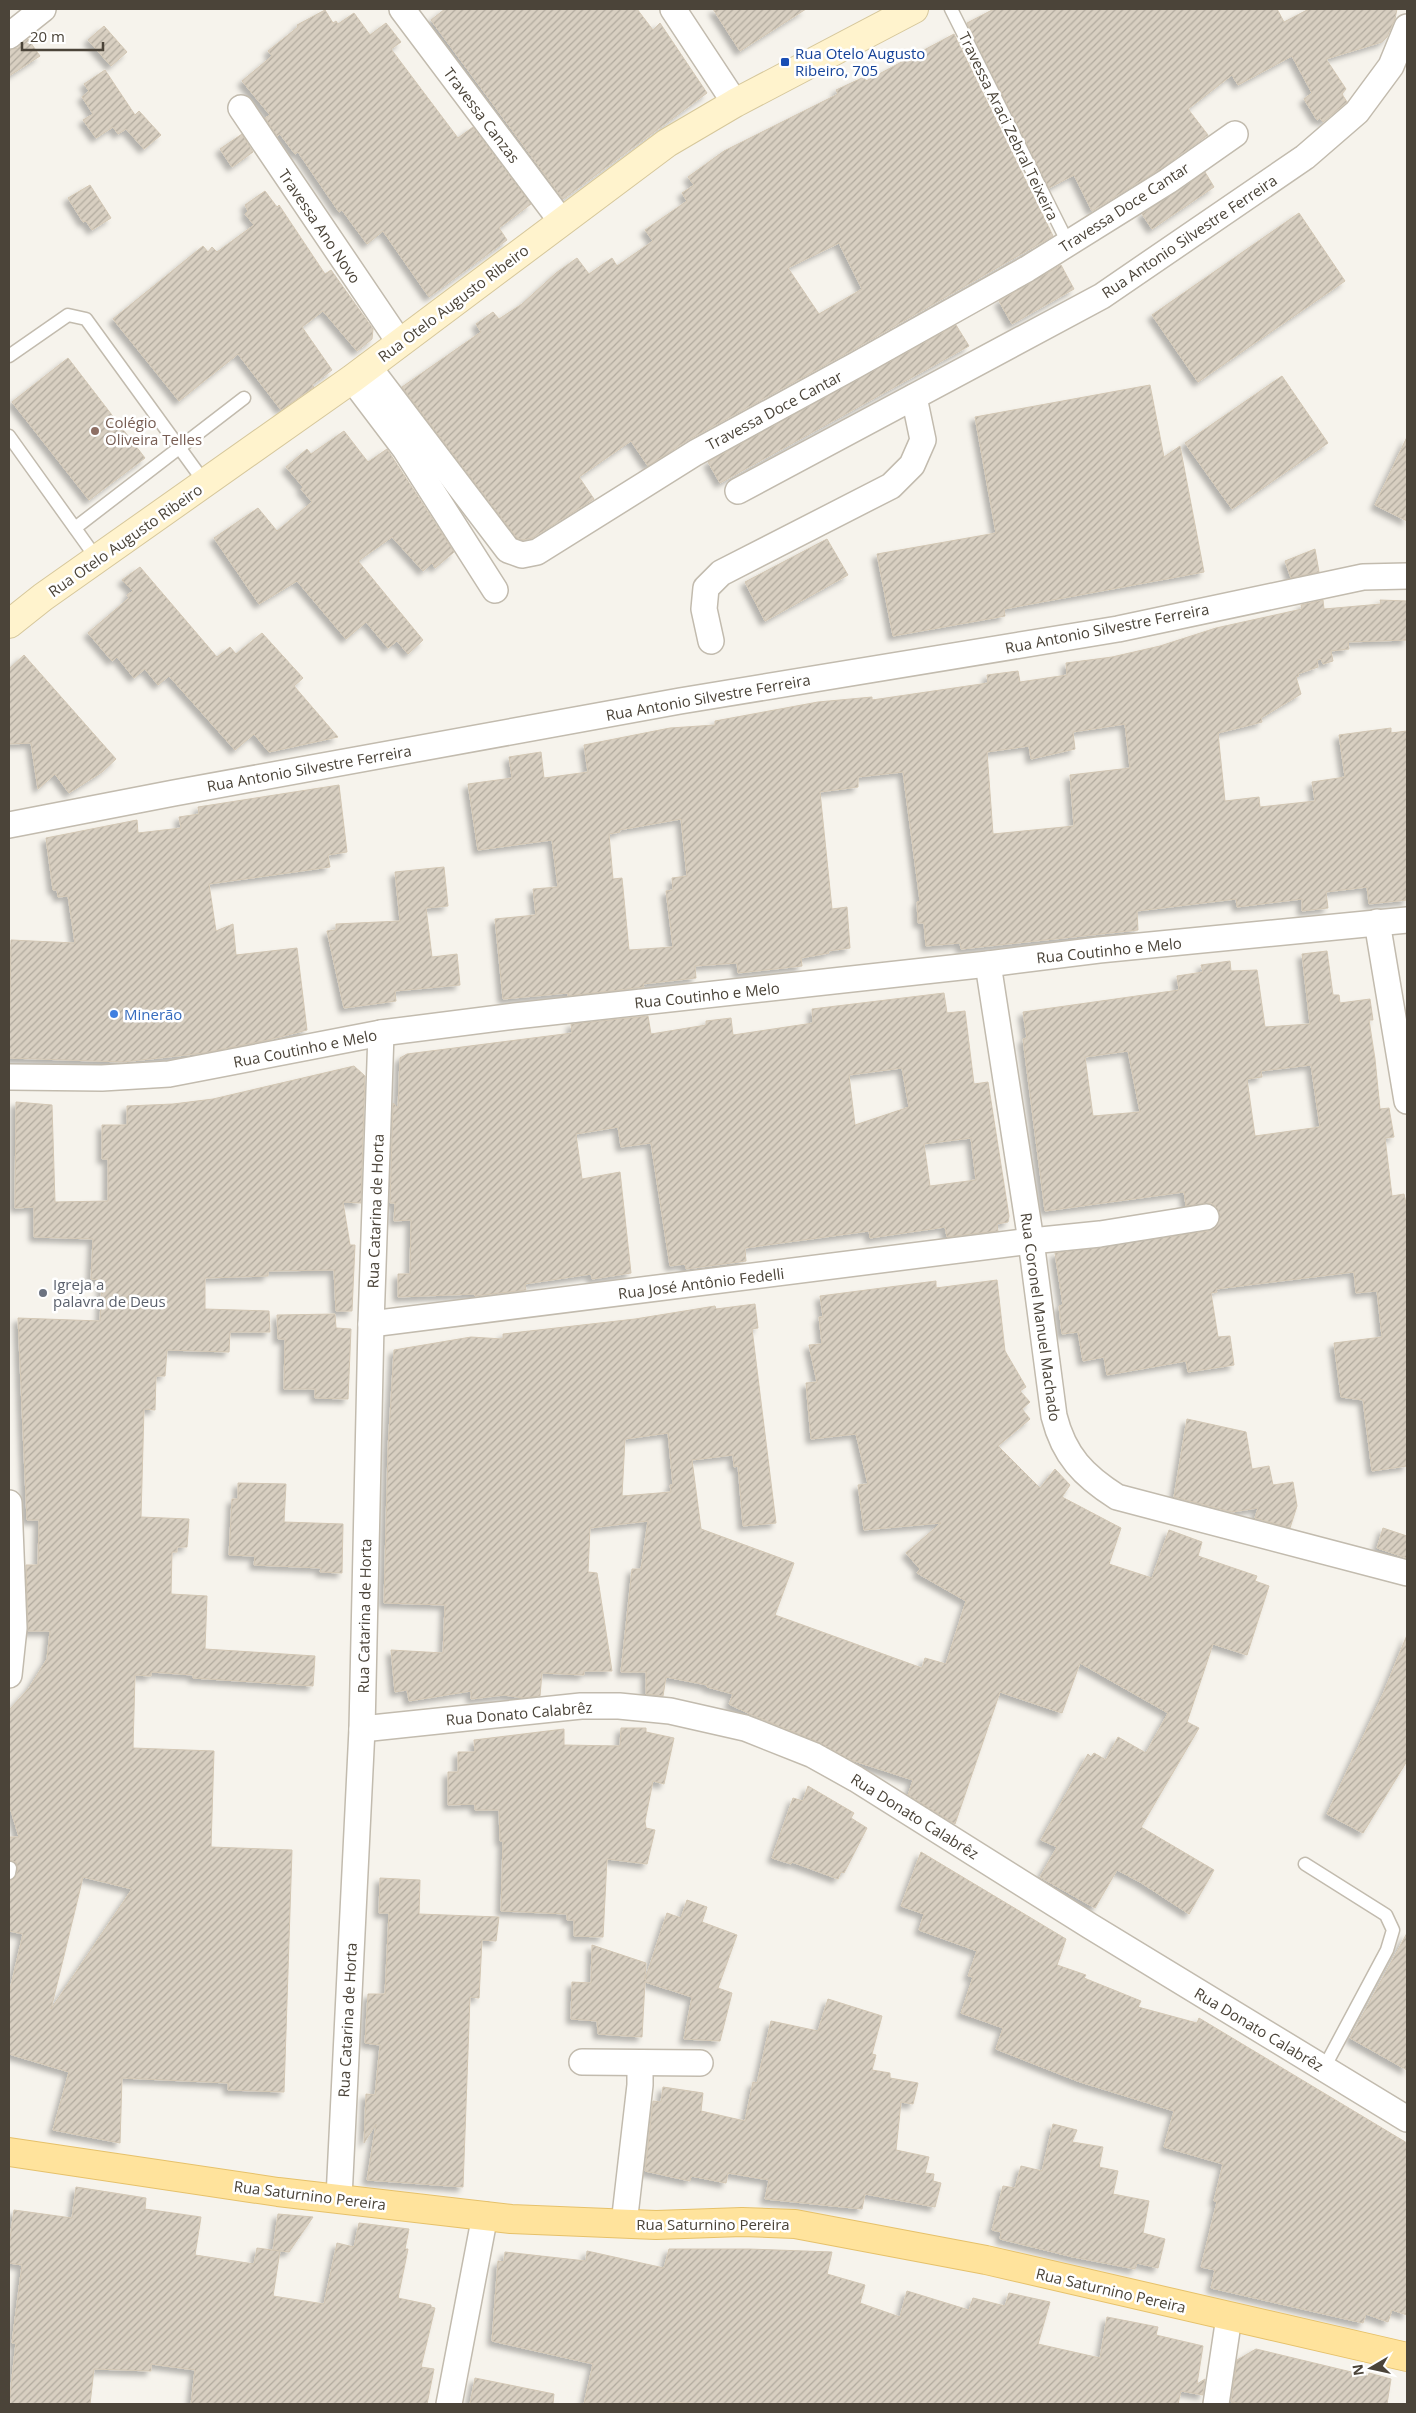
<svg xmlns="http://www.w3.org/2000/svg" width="1416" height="2413" font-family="'Open Sans',sans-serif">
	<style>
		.building { fill: url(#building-hatch); stroke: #d3c7b4; fill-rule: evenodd; filter: url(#shadow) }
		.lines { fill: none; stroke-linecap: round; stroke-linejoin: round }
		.lane-casing { stroke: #c2bbae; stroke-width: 15 }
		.street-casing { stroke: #c2bbae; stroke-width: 28 }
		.secondary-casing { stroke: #d6c79b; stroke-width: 30 }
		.primary-casing { stroke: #e6c16a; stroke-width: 30 }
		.lane { stroke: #fff; stroke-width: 12 }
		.street { stroke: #fff; stroke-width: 25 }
		.secondary { stroke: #fff3cd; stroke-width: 28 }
		.primary { stroke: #ffe39c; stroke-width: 28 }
		.transit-dot { fill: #1a4fb4; stroke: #fff; stroke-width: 2 }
		.education-dot { fill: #8d6e63; stroke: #fff; stroke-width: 2 }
		.shop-dot { fill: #3f7fe0; stroke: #fff; stroke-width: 2 }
		.worship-dot { fill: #6b7280; stroke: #fff; stroke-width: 2 }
		.labels { text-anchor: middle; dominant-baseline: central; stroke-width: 5; stroke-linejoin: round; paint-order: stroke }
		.transit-label { font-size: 15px; fill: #164399; stroke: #fff; text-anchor: start }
		.street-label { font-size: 15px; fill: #4b4439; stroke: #fff }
		.education-label { font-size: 15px; fill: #785e54; stroke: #fff; text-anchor: start }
		.shop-label { font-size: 15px; fill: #366cbe; stroke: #fff; text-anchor: start }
		.worship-label { font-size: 15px; fill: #5b616d; stroke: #fff; text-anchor: start }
	</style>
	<defs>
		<pattern id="building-hatch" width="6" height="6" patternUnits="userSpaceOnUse" patternTransform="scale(1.25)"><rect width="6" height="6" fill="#d8cfc1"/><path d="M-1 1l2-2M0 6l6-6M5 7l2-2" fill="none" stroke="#b1aa9e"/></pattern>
		<filter id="shadow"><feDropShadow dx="-4.5" dy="4.5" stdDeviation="2.5" flood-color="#0004"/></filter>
	</defs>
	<rect width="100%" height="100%" fill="#f6f3ec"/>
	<g class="building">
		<polygon points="445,9 637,9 653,30 660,23 707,93 563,199 431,20"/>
		<polygon points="713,9 806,9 740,51"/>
		<polygon points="994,9 1277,9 1284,22 1309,9 1397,9 1395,19 1387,37 1382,42 1326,59 1346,89 1342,94 1347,102 1323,122 1320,118 1317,120 1304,99 1312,93 1292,56 1238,85 1232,75 1188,109 1208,135 1160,169 1092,211 1074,175 1049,188 967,23"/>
		<polygon points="325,10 333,23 336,21 338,24 354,13 370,35 386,23 401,42 391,49 458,138 473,127 531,204 499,228 507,240 429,297 383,231 367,244 342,210 339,212 298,152 295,154 280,134 277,136 265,118 270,115 242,81 272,56 268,51 298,27 297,25"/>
		<polygon points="104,26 127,52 111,66 88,40"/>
		<path d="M954,34L1053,236L849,352L688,440L648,466L631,441L579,477L594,499L532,538L523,540L517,538L402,387L481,332L476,324L493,312L499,319L522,304L556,273L577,258L589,274L612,258L617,266L653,241L645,230L687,201L682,193L694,185L688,177L724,151L838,94L836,90L864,77L866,81ZM839,243L862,289L819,314L788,268Z"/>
		<polygon points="28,39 40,56 9,76 9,50 18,48"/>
		<polygon points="105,70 135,115 139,111 161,135 144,149 126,129 118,134 113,127 96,138 83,120 93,114 82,97 89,91 84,84"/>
		<polygon points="242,134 253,152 232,167 220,149"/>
		<polygon points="1205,172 1214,187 1152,229 1142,214"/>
		<polygon points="90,185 111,218 92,230 86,221 83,222 68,198"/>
		<polygon points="265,191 277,207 279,205 325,274 331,270 373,329 372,339 357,351 323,311 302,327 332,370 312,385 314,387 281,410 238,354 179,401 113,319 203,246 208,252 212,247 217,252 254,225 245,214 248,211 245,205"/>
		<polygon points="1299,213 1345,281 1198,382 1152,315"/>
		<polygon points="1061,265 1074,289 1012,324 999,301"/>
		<polygon points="956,325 969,346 720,483 708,462"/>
		<polygon points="68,358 145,458 89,500 12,402"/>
		<polygon points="1282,376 1328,443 1232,509 1185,443"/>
		<polygon points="1150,385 1164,457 1180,446 1204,572 1004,609 1005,616 893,636 877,554 996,533 975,417"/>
		<polygon points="344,431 368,462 387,449 454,552 435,568 432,563 423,571 392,537 358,561 423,640 408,654 397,641 388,648 366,622 346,639 297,581 259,604 214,538 258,508 277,531 312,502 301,489 303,487 286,467 307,449 311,454"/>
		<polygon points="1407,437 1407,521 1375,505"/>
		<polygon points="827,539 848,575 765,621 745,582"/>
		<polygon points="1315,549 1319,572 1291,578 1285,561"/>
		<polygon points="140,567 217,657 230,647 236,654 262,633 303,678 294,686 338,737 269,752 254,734 235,750 169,676 158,685 145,669 134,678 117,657 112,661 88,633 129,598 127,595 133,591 122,580"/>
		<path d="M1323,600L1324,609L1381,604L1380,600L1407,601V640L1348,642L1349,649L1331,651L1333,661L1323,664L1321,659L1317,660L1318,667L1298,674L1299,676L1296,677L1301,694L1261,718L1262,722L1218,733L1225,801L1259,797L1260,807L1315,801L1312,782L1345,777L1339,735L1391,728V733L1407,731V900L1369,904L1367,887L1326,892L1328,908L1302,911V899L1237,907L1236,899L1137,911L1138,930L961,949L960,943L926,946L924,923H918L917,902L920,901L903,772L858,777V787L820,792L832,909L847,907L850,948L828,951L829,953L801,958L802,966L738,973L737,963L695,966L696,978L643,984L644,987L568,996V993L503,999L495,919L536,915L533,889L558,887L552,840L478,850L468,784L512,778L509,757L541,752L544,778L588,772L584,745L670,728L715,725V721L818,702L872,697V700L988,683L987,675L1018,671L1020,682L1067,675L1066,663L1112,657L1160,646L1216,628L1302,609L1301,605ZM1125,724L1130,768L1070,775L1074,826L993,834L987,752L1029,746L1031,759L1075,749L1073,732ZM681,819L687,876L672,878L673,890L666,891L673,947L629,950L622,878L613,879L609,834L620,832L619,830Z"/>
		<polygon points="24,655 116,759 102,772 69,793 55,774 38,789 31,743 9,744 9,669"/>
		<polygon points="339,785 347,852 328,855 330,867 209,884 216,931 233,924 236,955 297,948 307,1030 268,1040 204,1053 123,1062 9,1058 11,940 75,943 68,896 58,897 57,890 53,890 46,838 137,820 138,833 181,828 179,817 199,814 198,807"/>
		<polygon points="444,867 448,906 426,908 432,957 457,954 460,985 395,991 396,1001 344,1008 327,931 336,930 336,924 400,921 395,872"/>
		<path d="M1327,951L1333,995H1339L1340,1003L1370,999L1373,1020H1369L1375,1059L1380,1109L1389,1108L1394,1137L1385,1138L1392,1196L1404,1194L1407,1208V1466L1372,1471L1363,1400L1341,1397L1334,1343L1382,1337L1377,1291L1356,1293L1354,1272L1216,1289L1217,1292L1211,1293L1218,1337L1230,1336L1234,1365L1188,1372L1186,1361L1107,1375L1104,1357L1083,1361L1078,1332L1062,1334L1059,1306L1063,1305L1055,1253L1208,1231L1215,1228L1220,1215L1217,1208L1211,1203L1186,1206L1184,1192L1045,1211L1023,1039L1027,1038L1023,1012L1179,990L1177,976L1203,972L1201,965L1230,961L1231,971L1257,970L1265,1027L1310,1024L1302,954ZM1128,1051L1140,1112L1093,1116L1085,1057ZM1311,1065L1320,1127L1255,1136L1247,1079L1262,1077L1261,1071Z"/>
		<path d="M944,993L947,1013L965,1011L974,1084L988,1082L1009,1216L1008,1222L997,1224L998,1231L947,1237L945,1227L870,1238L869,1231L745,1248L746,1261L686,1269L685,1264L670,1266L651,1143L621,1147L618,1127L576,1134L582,1179L620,1172L631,1273L592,1279L591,1274L525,1284L526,1290L475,1296V1294L398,1297V1274H410L411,1220L394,1221L395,1203H390L393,1103L398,1108L400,1058L407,1054L572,1033L571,1024L648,1016L651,1034L706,1025V1021L731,1018L733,1035L813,1023L812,1009ZM902,1068L909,1107L855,1125L849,1075ZM971,1138L976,1180L930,1186L924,1144Z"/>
		<path d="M354,1066L365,1076L361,1203L343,1202L350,1245H355L352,1311H336L334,1270L268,1271V1276L205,1278V1309L269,1311L270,1332H230L229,1352L167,1350L165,1376H156L155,1410L144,1409L141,1517L189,1519L187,1547H177V1552H172L171,1594L207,1596L205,1649L315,1656L313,1686L193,1678V1675L151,1672V1676L135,1675L133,1748L214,1751L211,1847L292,1850L284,2092L228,2090V2083L122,2078L120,2143L53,2130L69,2072L9,2054V1994L23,1934L9,1931V1881L15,1878L18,1869L16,1862L9,1860V1837H19L9,1804V1710L29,1688L47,1659L50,1631H28L26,1565H38L39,1520H27L18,1318L100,1321L102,1280L91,1279L93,1239L34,1237V1207L15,1208L16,1102L52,1105L55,1202L108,1201V1159H102V1125H127V1106L173,1104L213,1099ZM83,1877L132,1889L51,2009L78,1898Z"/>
		<path d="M997,1280L1005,1351L1026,1387L1020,1391L1030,1402L1022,1409L1030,1419L998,1446L1040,1488L1055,1469L1070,1485L1062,1497L1121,1528L1109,1564L1152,1578L1169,1530L1202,1542L1198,1556L1257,1576L1255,1581L1269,1586L1247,1655L1213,1644L1187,1722L1199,1728L1141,1827L1214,1870L1189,1914L1140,1882L1117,1870L1095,1908L1040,1877L1057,1847L1041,1840L1088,1754L1091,1757L1094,1753L1106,1760L1118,1737L1146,1753L1168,1713L1080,1663L1062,1713L1000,1692L955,1824L908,1795L913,1780L851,1760L818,1742L752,1715L729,1704L733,1694L707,1687V1685L666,1677L663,1696L646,1694V1672H621L632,1569H641L648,1521L590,1528L588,1572L597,1573L612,1671H584V1675L542,1673L540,1696L524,1698L504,1695L471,1699V1691L409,1701L407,1690L395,1692L391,1650L443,1653L445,1605L384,1603L388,1448L394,1350L471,1337L503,1339V1334L635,1319L715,1306L716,1309L755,1304L758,1328L752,1329L776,1523L743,1526L738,1466L734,1467L733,1455L692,1460L701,1529L794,1563L775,1615L922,1668L925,1658L946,1664L966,1601L917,1573L920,1569L906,1553L941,1523L864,1530L858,1485L868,1484L856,1434L811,1439L806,1383L817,1382L809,1345L822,1344L819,1317H823L820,1296L936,1281V1288ZM668,1433L673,1485H670L671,1492L622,1496L625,1439Z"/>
		<polygon points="335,1314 336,1328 351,1329 348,1399 315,1398 315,1389 284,1389 285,1339 278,1339 277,1315"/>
		<polygon points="1187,1419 1246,1432 1252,1469 1269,1466 1273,1485 1293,1482 1297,1506 1290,1528 1255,1518 1258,1508 1232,1512 1174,1497"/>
		<polygon points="238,1483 286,1484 284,1522 343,1524 342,1573 320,1572 321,1568 254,1565 255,1556 229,1555 232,1499 238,1499"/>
		<polygon points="1383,1528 1407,1536 1407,1558 1377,1548"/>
		<polygon points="1407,1635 1407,1761 1363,1833 1327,1814 1383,1694"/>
		<polygon points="621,1728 646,1728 646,1732 674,1738 664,1784 653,1781 645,1821 646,1828 655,1830 647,1864 607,1859 603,1937 574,1936 574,1920 567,1920 567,1914 501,1911 503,1841 500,1841 499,1810 475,1810 475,1804 448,1805 448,1772 458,1772 458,1752 475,1752 474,1740 564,1729 564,1745 620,1746"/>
		<polygon points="808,1786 854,1813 851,1818 867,1828 844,1873 841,1872 838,1879 792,1862 791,1864 772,1858 793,1798 803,1801"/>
		<polygon points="921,1852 1066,1939 1057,1965 1086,1975 1084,1978 1141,2001 1138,2007 1197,2023 1199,2018 1407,2143 1407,2315 1392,2310 1388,2322 1366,2314 1363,2323 1211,2288 1215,2270 1201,2267 1217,2202 1214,2201 1223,2164 1164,2147 1174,2111 1080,2082 996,2049 1003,2028 961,2013 973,1977 968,1976 977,1951 919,1930 924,1914 901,1906"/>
		<polygon points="380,1878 420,1880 419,1914 499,1917 496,1941 482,1940 479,1998 470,1997 463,2187 367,2180 376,2124 364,2143 366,2094 375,2095 380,2045 365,2043 368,1994 385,1994 389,1913 379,1913"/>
		<polygon points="687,1900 707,1907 702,1922 737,1935 718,1988 732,1993 720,2041 684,2039 692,1997 645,1982 642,2037 598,2034 597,2021 571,2019 572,1982 591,1983 592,1945 646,1963 645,1980 667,1913 681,1918"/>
		<polygon points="1407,1933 1407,2070 1350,2038"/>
		<polygon points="828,1999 882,2016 872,2054 876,2055 872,2070 890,2073 890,2078 918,2083 913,2104 901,2102 896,2150 929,2157 925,2173 934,2174 933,2181 941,2183 935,2207 865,2194 862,2209 765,2199 769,2180 728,2173 726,2183 691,2176 690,2181 645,2171 653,2101 661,2102 663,2087 703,2093 701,2111 745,2121 753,2082 757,2083 771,2021 818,2031"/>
		<polygon points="1053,2124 1077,2130 1072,2142 1103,2147 1099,2167 1118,2171 1113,2194 1149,2201 1143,2233 1165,2239 1158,2268 1137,2263 1135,2269 1073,2257 1000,2239 1001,2232 992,2230 1003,2186 1015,2188 1021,2166 1042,2171"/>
		<polygon points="76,2187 146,2198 145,2209 201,2217 195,2255 254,2264 257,2248 280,2251 273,2296 324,2304 337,2243 354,2247 359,2223 409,2229 405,2249 408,2249 398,2298 431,2305 431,2307 435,2308 421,2367 434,2369 427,2404 191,2404 195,2370 151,2364 151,2371 94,2369 90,2404 9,2404 16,2343 12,2343 22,2265 9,2263 9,2246 14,2210 72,2218"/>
		<polygon points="278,2214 313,2217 289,2252 273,2250"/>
		<polygon points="669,2249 749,2249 832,2252 827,2274 865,2285 860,2303 900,2317 907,2291 969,2310 973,2298 1005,2306 1009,2293 1050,2302 1038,2344 1100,2358 1107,2317 1158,2327 1156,2335 1203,2346 1197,2384 1205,2379 1203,2395 1181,2391 1178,2404 700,2404 666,2402 666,2404 584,2404 593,2364 492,2341 498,2261 504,2262 505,2252 586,2261 587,2251 664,2268"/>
		<polygon points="1256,2349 1368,2376 1369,2373 1391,2379 1387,2404 1243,2404 1231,2402 1237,2360"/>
		<polygon points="475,2378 554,2394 553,2404 470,2404"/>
	</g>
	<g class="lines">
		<defs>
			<g id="lane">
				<polyline points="951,9 1068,243"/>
				<polyline points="9,356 68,315 86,319 205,483"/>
				<polyline points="9,436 97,559"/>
				<polyline points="75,528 244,398"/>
				<polyline points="1305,1864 1386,1915 1393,1930 1387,1950 1324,2068"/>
				<polyline points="9,1873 10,1868"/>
			</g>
			<g id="street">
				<polyline points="402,9 562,222"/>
				<polyline points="673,9 735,103"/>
				<polyline points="9,36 43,9"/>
				<polyline points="241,108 400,343"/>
				<polyline points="368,366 508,550 522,555 537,552 695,453 856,365 1027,269 1168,181 1235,134"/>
				<polyline points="352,379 405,449 495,590"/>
				<polyline points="738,491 1102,296 1305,157 1357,112 1391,66 1407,27"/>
				<polyline points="711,641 704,609 706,588 721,573 891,486 912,465 923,440 914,397"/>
				<polyline points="9,825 174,793 680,701 1118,629 1363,577 1407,576"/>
				<polyline points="1377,922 1407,1101"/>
				<path d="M988,964L1031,1241L1054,1416C1064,1456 1084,1476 1117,1497L1407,1573"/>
				<polyline points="9,1077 102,1078 169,1074 381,1033 515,1016 988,964 1099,950 1407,920"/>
				<polyline points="371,1324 1031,1241 1100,1234 1206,1217"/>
				<polyline points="9,1503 14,1628 9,1675"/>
				<polyline points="362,1729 581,1706 619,1706 670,1711 745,1728 813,1755 856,1779 1090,1926 1407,2119"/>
				<polyline points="582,2062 700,2063"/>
				<polyline points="339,2198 362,1729 371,1324 381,1033"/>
				<polyline points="624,2224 640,2085 640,2064"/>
				<polyline points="449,2404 485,2215"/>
				<polyline points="1216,2404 1229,2317"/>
			</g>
			<polyline id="secondary" points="9,624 43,597 352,379 667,143 735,103 914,9"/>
			<polyline id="primary" points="9,2152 278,2192 511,2219 656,2225 742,2222 795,2224 986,2260 1407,2357"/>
		</defs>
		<use href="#lane" class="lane-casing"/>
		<use href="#street" class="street-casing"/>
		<use href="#secondary" class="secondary-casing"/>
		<use href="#primary" class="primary-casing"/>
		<use href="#lane" class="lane"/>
		<use href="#street" class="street"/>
		<use href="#secondary" class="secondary"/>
		<use href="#primary" class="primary"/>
	</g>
	<rect class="transit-dot" x="780" y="57" width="10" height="10" rx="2.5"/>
	<circle class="education-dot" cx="95" cy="431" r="5"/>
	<circle class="shop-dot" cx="114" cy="1014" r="5"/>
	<circle class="worship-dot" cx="43" cy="1293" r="5"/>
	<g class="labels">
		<g class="transit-label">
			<text x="795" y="53">Rua Otelo Augusto<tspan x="795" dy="17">Ribeiro, 705</tspan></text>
		</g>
		<g class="street-label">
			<text transform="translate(482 115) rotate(53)">Travessa Canzas</text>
			<text transform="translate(1009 126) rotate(64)">Travessa Araci Zebral Teixeira</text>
			<text transform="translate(1124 207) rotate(-33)">Travessa Doce Cantar</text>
			<text transform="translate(320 226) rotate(56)">Travessa Ano Novo</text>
			<text transform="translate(1189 236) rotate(-34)">Rua Antonio Silvestre Ferreira</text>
			<text transform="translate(453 303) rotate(-37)">Rua Otelo Augusto Ribeiro</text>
			<text transform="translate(774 410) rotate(-28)">Travessa Doce Cantar</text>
			<text transform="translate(125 540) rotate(-35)">Rua Otelo Augusto Ribeiro</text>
			<text transform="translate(1107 628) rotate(-11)">Rua Antonio Silvestre Ferreira</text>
			<text transform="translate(708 697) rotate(-10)">Rua Antonio Silvestre Ferreira</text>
			<text transform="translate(309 768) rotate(-10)">Rua Antonio Silvestre Ferreira</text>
			<text transform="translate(1109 950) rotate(-6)">Rua Coutinho e Melo</text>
			<text transform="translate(707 995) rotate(-6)">Rua Coutinho e Melo</text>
			<text transform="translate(305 1048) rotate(-11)">Rua Coutinho e Melo</text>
			<text transform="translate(375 1211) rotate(-88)">Rua Catarina de Horta</text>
			<text transform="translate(701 1283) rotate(-7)">Rua José Antônio Fedelli</text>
			<text transform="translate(1041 1317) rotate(82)">Rua Coronel Manuel Machado</text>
			<text transform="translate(364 1616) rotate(-89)">Rua Catarina de Horta</text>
			<text transform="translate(519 1713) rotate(-5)">Rua Donato Calabrêz</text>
			<text transform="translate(915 1816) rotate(32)">Rua Donato Calabrêz</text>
			<text transform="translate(347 2020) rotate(-87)">Rua Catarina de Horta</text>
			<text transform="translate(1259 2029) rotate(31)">Rua Donato Calabrêz</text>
			<text transform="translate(310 2195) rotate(7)">Rua Saturnino Pereira</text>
			<text x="713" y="2224">Rua Saturnino Pereira</text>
			<text transform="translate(1111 2290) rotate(13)">Rua Saturnino Pereira</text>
		</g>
		<g class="education-label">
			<text x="105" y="422">Colégio<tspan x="105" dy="17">Oliveira Telles</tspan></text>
		</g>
		<g class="shop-label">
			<text x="124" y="1014">Minerão</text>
		</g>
		<g class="worship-label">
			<text x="53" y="1284">Igreja a<tspan x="53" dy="17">palavra de Deus</tspan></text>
		</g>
	</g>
	<rect width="1416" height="2413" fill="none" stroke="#4b4439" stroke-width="20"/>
	<g transform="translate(1371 2368) rotate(261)" stroke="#ffffff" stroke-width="4" paint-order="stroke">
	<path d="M0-4L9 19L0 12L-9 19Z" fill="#4b4439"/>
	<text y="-8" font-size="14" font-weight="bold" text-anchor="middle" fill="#4b4439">N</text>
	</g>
	<path d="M22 42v8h81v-8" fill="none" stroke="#4b4439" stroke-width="2.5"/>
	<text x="30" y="42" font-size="15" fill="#4b4439" stroke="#ffffff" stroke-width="4" paint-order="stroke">20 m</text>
</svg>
